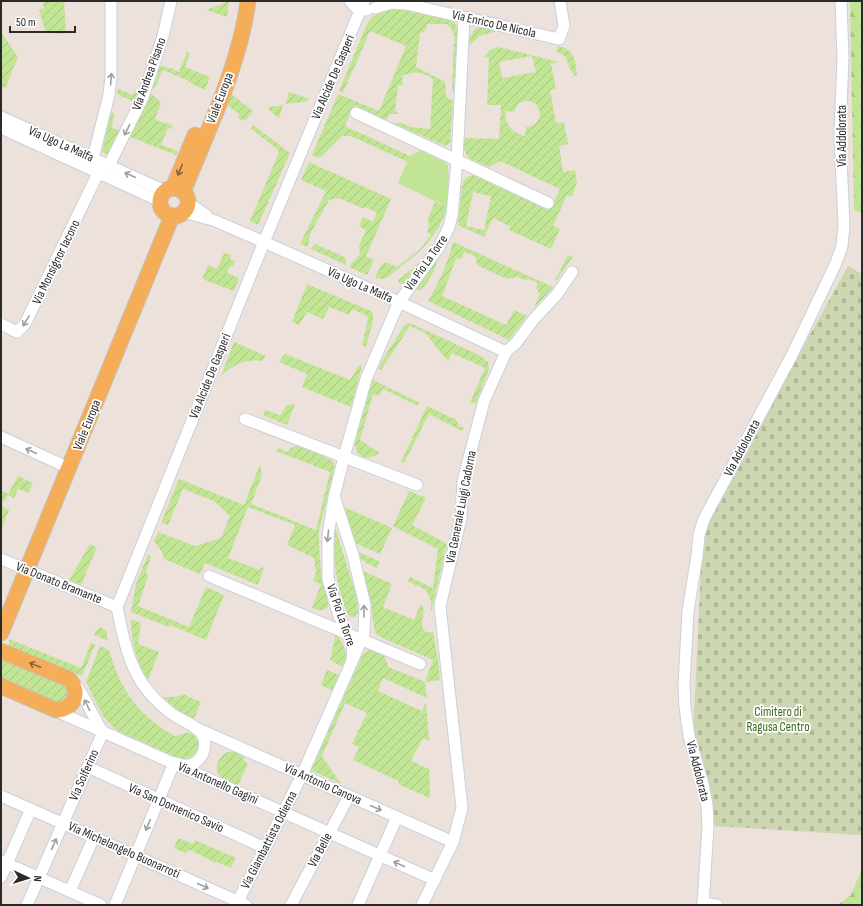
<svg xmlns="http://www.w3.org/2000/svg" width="863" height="906" font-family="'Sofia Sans Condensed',sans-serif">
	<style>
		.grass { fill: #c2e595 }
		.forest { fill: url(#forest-firs) }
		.cemetery { fill: url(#cemetery-stones) }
		.garden { fill: url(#garden-furrows); fill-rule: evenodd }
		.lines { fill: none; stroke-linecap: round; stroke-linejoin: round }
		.minor-casing { stroke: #c9d1dc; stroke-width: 13 }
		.major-casing { stroke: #c3c3c3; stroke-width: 17 }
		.minor { stroke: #fff; stroke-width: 11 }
		.major { stroke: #f5ae57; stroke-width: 15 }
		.oneway { stroke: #9f9f9f }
		.oneway2 { stroke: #85653e }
		.labels { text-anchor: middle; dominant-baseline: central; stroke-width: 3.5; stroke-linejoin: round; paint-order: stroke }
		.street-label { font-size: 13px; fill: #2a2a2a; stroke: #fff }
		.park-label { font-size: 13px; fill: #3a6917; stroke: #fff }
	</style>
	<defs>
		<pattern id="forest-firs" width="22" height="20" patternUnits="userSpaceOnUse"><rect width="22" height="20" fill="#c2e595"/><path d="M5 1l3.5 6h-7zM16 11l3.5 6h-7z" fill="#a7c581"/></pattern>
		<pattern id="cemetery-stones" width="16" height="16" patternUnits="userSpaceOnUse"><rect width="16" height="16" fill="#ccd7b1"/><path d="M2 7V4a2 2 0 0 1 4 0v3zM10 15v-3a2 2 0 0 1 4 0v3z" fill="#afb998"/></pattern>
		<pattern id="garden-furrows" width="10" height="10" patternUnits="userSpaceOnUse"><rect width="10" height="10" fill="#c2e595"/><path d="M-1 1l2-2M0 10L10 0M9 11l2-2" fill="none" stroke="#a7c581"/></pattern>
	</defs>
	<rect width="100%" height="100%" fill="#ece1db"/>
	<polygon class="grass" points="420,150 441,160 448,165 449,187 447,207 398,183 410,156"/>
	<g class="forest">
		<polygon points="850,1 862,1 862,213 854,210"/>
		<polygon points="862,868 862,905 838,905 851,895"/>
	</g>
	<polygon class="cemetery" points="848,266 862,274 862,833 861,835 714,826 712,805 693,735 703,528"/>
	<g class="garden">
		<polygon points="42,1 64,1 66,34 46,33 39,10 44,8"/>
		<polygon points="229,1 227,17 207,10"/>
		<path d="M395,8L450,20L456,25L458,30L454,91L452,90L454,36L451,28L446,24H428L424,32L420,33L416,67L445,82L446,96L449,99L453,100L450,143L446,146L443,145L395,124L400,122L410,127L430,129L433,79C420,71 416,71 402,76L403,85H398L395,111L400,114H390L386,120L354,105L345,126L410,156L408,162L351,136H342L320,158L312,155L338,94L379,111L406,46L370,31L343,93L339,91L367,24C374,14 383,10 395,8Z"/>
		<path d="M479,27L496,31L480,36L469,46C470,36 471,31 479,27Z"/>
		<polygon points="1,32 18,57 5,88 1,86"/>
		<path d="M558,46C576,50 575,60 577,76L574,75L570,69L565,56L557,52Z"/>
		<path d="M498,47L559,62L551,64L556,89L550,90L556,123L564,122L568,144L559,146L563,172L575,170L577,182L572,197L567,195L553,226L560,229L551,249L509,230L511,227L493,218L484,237L458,225L462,186C464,179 467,176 474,175L550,210L560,189L500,161L489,167C471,159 463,161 464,138L499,139L501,105H487L489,58L484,57L490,50ZM532,56L536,72L502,78L499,62ZM525,101C544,99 545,127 526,127L525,136H524C511,132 505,124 505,111L514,112L518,104ZM473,192L491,196L484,230L466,226Z"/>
		<polygon points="187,52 190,54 185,67 210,77 205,90 192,84 187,80 163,70 156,85 154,88 151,85 158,65 173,69 179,72"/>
		<polygon points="118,89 133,95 135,91 141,93 127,123 132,101 117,94"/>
		<polygon points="289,92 309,99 308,101 286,104"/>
		<polygon points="230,93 253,111 245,121 238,118 239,114 226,104"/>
		<polygon points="152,94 161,103 155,119 166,124 167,123 173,126 171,129 168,128 161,145 178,151 176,155 128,136 148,95"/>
		<polygon points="283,105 279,118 268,109 270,107"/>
		<polygon points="111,112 114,113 112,128 119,130 120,128 124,129 108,155 102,152"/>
		<polygon points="253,125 290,153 258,225 250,221 279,152 276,148 251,129"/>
		<polygon points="309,162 391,199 366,256 374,260 367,275 349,267 360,254 359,246 366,230 359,226 363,217 373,222 377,213 366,207 362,208 339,198 329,200 310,234 308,247 300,244 326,191 301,180"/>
		<path d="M435,202L447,207C437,241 414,256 388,277L383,279L375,278L381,265L385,262L397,267L420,249L431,235L427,232L429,225L428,218Z"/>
		<path d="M453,242L553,287L534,308L540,294L536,288L538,283L529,279L525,280L517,277L507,279L477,265L475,256L464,252L462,258L456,259L442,296L506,325L514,310L527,316L509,340L428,301C440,280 447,265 453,242Z"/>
		<polygon points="316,244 346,258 346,265 311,249"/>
		<polygon points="224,253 231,255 230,259 235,261 233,267 230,266 227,273 239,278 234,291 202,279 208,265 217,269"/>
		<path d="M440,255C435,267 430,285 418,291L415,289Z"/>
		<polygon points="568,255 573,257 556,281 555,280"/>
		<polygon points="421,262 406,283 402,284 399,283 398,280"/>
		<polygon points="307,284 373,312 373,321 366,347 362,345 368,319 366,315 352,309 349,315 329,307 323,319 307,312 299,325 292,322"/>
		<polygon points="408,323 412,324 481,356 488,362 489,369 476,403 470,403 485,368 452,353 448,361 425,333 410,326 381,370 378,369 382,361 403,327"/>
		<path d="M234,342L266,356L262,361C245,359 233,365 221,376Z"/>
		<polygon points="285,354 350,380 359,365 362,366 351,407 302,387 307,374 279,362"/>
		<path d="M373,380L420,403L418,406L383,389L379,396L373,394L360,440L380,453C368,460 355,460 355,443L370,389Z"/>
		<polygon points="295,404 287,425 263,415 265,410 280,415 287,405"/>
		<polygon points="427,406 452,418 455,418 459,426 464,428 462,431 429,414 404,463 401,462"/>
		<path d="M296,446H301L329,459L334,462V470L318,535H319C319,550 320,565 322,580C324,589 329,598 328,607C322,612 318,610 312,608L321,584L313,581L316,573L314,558L287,545L295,525L248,507L228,558L260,570L261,567L264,568L258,585L205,563L200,574L164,559L162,552L154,541L158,532L195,546L221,538L230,516L214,501L183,489L168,525L161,523L179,479L244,505L260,464L262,475L251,504L316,530L330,472L276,451L278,448L288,452L291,448Z"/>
		<polygon points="18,476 33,483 28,493 18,489 14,498 8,495 1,506 9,510 1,530 1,490 8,494"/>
		<polygon points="409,491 426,498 412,525 447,544 431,612 431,601 426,590 408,581 410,577 433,588 438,549 393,526"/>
		<polygon points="344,507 392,528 380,554 355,543"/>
		<path d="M335,527L354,588L357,600L358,613L354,617L348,615C336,586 332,558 335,527Z"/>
		<polygon points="90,544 97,547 81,585 69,580"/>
		<path d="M357,551L380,562L377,568C368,564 360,561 357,551Z"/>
		<polygon points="148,554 151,557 146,572 148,576 138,606 189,627 206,587 224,595 206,640 170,625 169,627 131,612 136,584"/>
		<path d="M363,571L392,584L383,607L414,620L421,604L424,609C423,618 417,635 433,632L438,660L440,680L425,682L427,698L383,678L378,691L422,711L426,702L429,741L423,738L411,760L425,768H429L430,798L398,784L399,781L353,760L359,747L352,744L367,713L345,703L322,756L341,784L311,770L363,654L371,649L384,654L388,667L425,682L433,660L378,636L374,629L371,602Z"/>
		<path d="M131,619L141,623L138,644L159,652L148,680C136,661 131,641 131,619Z"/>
		<polygon points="99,627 106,630 108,641 94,635 96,630 98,630"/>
		<path d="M334,632C344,643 349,653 343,667L330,660L335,638Z"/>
		<polygon points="9,639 81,668 91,643 95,645 82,676 9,647"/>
		<path d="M100,646L109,650C120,690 139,716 175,736L190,732C205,742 199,756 183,760L124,734L115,729L103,716L86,682Z"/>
		<path d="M1,658L64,684C70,692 68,698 59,703L1,679Z"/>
		<polygon points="327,670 339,675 332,690 321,685"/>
		<polygon points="182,694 201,702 194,719 182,713 162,697 177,697"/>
		<path d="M228,752H235L243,756L246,763L248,764L238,785C233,783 227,782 223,779C212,771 217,756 228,752Z"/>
		<polygon points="178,838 193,844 195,840 236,858 231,868 217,862 216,863 190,850 185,853 174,848"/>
	</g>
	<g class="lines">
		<defs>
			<g id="minor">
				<polyline points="350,1 356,8 367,10"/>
				<polyline points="375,8 392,3 406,4 559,39 564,26 560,1"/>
				<polyline points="356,113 548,203"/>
				<polyline points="1,117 165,191"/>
				<polyline points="1,128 160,201"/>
				<polyline points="93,158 109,95 111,76 111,1"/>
				<polyline points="109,165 143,97 163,36 171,1"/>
				<polyline points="187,202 206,215"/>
				<polyline points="183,212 213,220 264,242 399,302 506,352"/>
				<polyline points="1,324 17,332 25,324 103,163"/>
				<polyline points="245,419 417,485"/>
				<polyline points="1,437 69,468"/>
				<polyline points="1,559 117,607"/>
				<polyline points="209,576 420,664"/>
				<polyline points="352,662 353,645 339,616 328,579 328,536 334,497 344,457 366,379 399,302 439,247 449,227 452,215 457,161 464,18"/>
				<path d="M74,683C86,696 92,717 103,732"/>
				<polyline points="54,710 435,880"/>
				<polyline points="196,728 453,842"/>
				<polyline points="88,767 265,848"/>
				<polyline points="1,796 246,905"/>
				<polyline points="1,861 101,905"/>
				<polyline points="1,877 31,809"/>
				<polyline points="70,891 94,837"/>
				<polyline points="703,903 717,905"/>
				<polyline points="27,905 103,732"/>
				<path d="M115,905L174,763C179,764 184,766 189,765C202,762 208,747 203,736C197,725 180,720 171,713C132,684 126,651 117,607L264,242L364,1"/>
				<polyline points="236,905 302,775 364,634 365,605 353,555 335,499"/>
				<polyline points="291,905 349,796"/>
				<polyline points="358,905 397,817"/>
				<polyline points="422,905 453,842 462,808 440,606 461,518 463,481 484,401 506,352 516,343 534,319 558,293 572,272"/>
				<polyline points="703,905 708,826 707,805 703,784 689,736 685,707 684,685 688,611 697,556 699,535 704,519 792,355 836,263 842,246 844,226 840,134 843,59 841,1"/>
			</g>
			<g id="major">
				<polyline points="173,188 195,135"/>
				<circle cx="174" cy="202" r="14"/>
				<path d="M183,192C207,132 240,65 248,1"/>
				<polyline points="1,633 172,216"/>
				<path d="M1,651L69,679C81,692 74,710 56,710L1,686"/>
			</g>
		</defs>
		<use href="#minor" class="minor-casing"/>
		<use href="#major" class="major-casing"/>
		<use href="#minor" class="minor"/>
		<use href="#major" class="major"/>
	</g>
	<defs><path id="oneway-shaft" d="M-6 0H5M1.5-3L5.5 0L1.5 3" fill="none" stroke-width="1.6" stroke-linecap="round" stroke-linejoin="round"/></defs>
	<g class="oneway">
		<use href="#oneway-shaft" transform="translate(111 79) rotate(-86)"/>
		<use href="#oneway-shaft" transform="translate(127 130) rotate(117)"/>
		<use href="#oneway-shaft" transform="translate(130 175) rotate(-155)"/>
		<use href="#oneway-shaft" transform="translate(26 321) rotate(121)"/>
		<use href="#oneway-shaft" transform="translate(31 451) rotate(-156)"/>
		<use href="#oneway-shaft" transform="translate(328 536) rotate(95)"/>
		<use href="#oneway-shaft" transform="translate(364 611) rotate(-89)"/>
		<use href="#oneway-shaft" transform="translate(87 705) rotate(-116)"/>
		<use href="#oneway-shaft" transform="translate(376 808) rotate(24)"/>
		<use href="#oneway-shaft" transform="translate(148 825) rotate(113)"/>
		<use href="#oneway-shaft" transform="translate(54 844) rotate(-66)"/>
		<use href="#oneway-shaft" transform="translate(399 864) rotate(-156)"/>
		<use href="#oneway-shaft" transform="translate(203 886) rotate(24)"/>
	</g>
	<g class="oneway2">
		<use href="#oneway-shaft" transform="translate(180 170) rotate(112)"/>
		<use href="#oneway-shaft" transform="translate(35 665) rotate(-158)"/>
	</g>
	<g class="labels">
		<g class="street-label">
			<text transform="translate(494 24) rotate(13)">Via Enrico De Nicola</text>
			<text transform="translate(149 74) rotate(-70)">Via Andrea Pisano</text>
			<text transform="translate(333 77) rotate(-67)">Via Alcide De Gasperi</text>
			<text transform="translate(220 98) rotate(-69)">Viale Europa</text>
			<text transform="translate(842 136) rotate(-90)">Via Addolorata</text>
			<text transform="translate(61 144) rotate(24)">Via Ugo La Malfa</text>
			<text transform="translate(56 262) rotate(-64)">Via Monsignor Iacono</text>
			<text transform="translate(426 263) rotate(-55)">Via Pio La Torre</text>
			<text transform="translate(360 285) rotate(24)">Via Ugo La Malfa</text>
			<text transform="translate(210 376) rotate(-68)">Via Alcide De Gasperi</text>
			<text transform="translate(87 425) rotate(-68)">Viale Europa</text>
			<text transform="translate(742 448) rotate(-62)">Via Addolorata</text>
			<text transform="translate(461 507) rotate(-79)">Via Generale Luigi Cadorna</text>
			<text transform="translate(59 583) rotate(22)">Via Donato Bramante</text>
			<text transform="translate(341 615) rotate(71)">Via Pio La Torre</text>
			<text transform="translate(698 771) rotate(76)">Via Addolorata</text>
			<text transform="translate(84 775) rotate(-66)">Via Solferino</text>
			<text transform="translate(218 783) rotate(24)">Via Antonello Gagini</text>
			<text transform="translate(323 784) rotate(24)">Via Antonio Canova</text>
			<text transform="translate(176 808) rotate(24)">Via San Domenico Savio</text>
			<text transform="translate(269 840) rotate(-63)">Via Giambattista Odierna</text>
			<text transform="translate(124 850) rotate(24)">Via Michelangelo Buonarroti</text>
			<text transform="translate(320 850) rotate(-62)">Via Belle</text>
		</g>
		<g class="park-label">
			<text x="778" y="712">Cimitero di<tspan x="778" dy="15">Ragusa Centro</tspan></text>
		</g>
	</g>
	<rect width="863" height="906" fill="none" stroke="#2a2a2a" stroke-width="4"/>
	<g transform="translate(28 878) rotate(94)" stroke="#ffffff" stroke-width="3" paint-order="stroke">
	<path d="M0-3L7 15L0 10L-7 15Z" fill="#2a2a2a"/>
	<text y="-6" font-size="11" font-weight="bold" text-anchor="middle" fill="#2a2a2a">N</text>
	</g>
	<path d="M10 26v6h65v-6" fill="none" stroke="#2a2a2a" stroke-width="2"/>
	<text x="16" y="26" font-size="12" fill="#2a2a2a" stroke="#ffffff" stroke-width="3" paint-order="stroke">50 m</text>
</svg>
